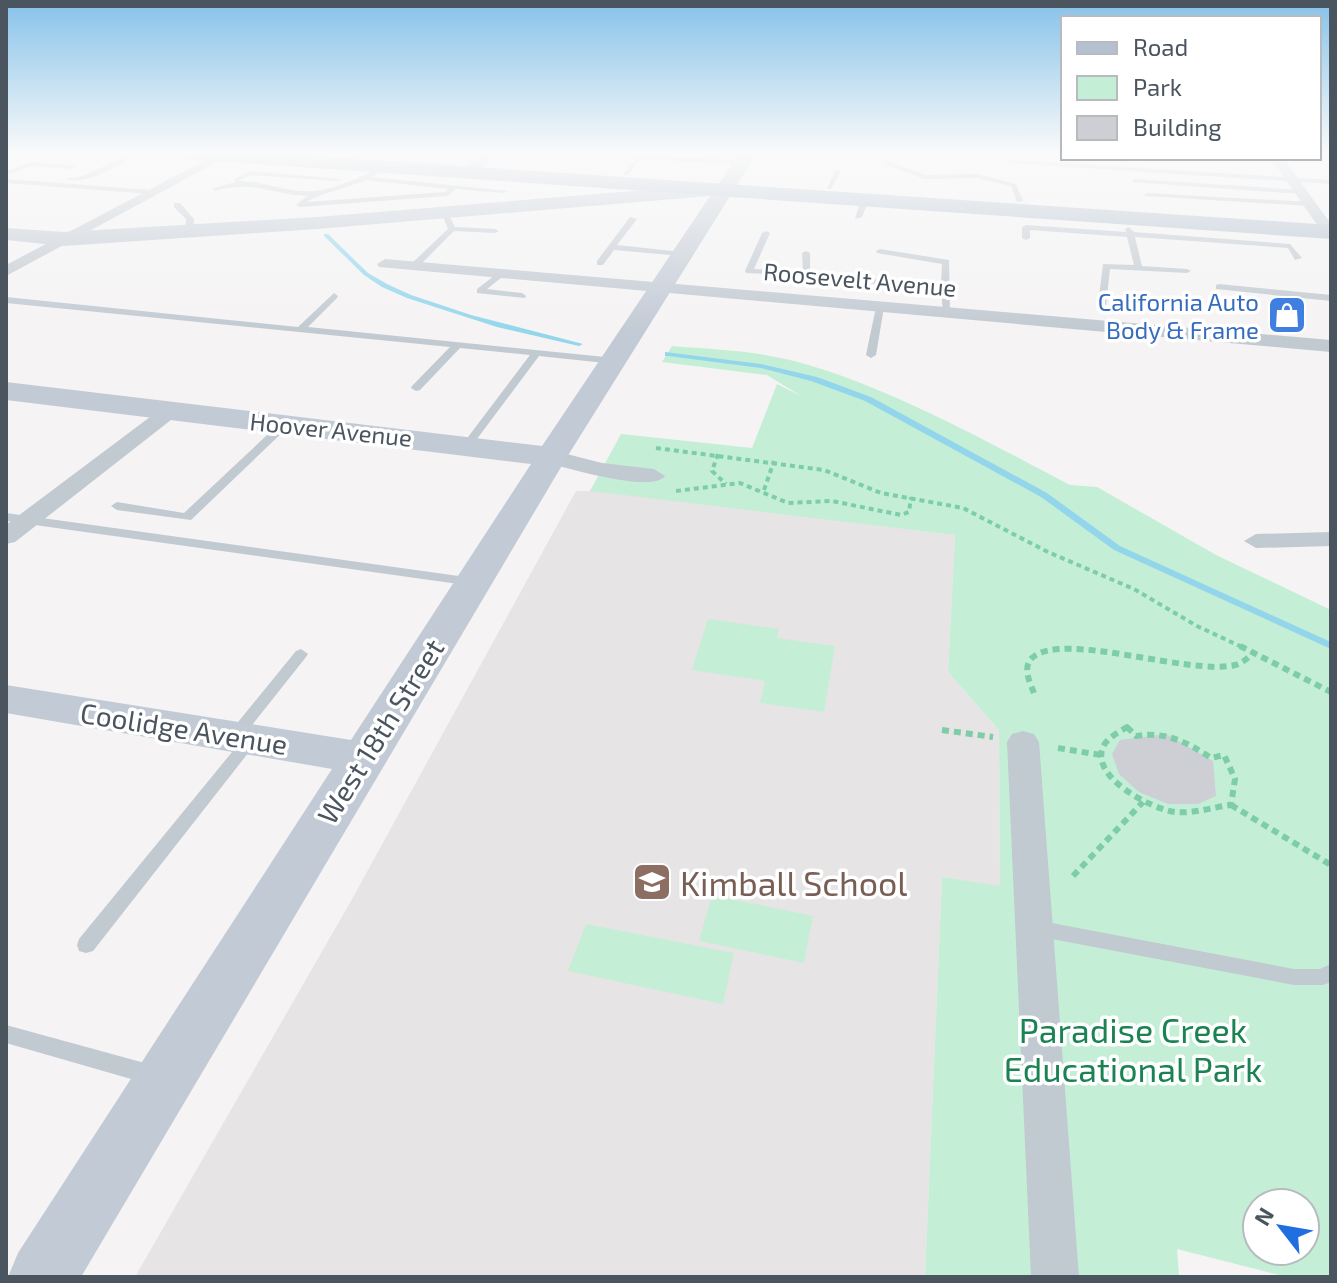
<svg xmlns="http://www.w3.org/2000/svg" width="1337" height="1283" font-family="'Exo 2',sans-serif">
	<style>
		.education { fill: #e6e4e5 }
		.green { fill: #c4efd6; fill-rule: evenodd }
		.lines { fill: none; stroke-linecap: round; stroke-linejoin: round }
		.stream { fill: #93d6eb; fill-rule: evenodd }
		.building { fill: #cdcfd5 }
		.path-far1 { stroke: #7dcda8; stroke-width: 4; stroke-dasharray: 5 4; stroke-linecap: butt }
		.path { stroke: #7dcda8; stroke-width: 6; stroke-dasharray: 7 5; stroke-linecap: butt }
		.lane { fill: #c1c9d1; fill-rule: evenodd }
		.street { fill: #c1c9d1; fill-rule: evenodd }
		.secondary { fill: #c2cad5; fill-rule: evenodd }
		.primary { fill: #b4c1d0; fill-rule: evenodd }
		.labels { text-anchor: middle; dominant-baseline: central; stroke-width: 7; stroke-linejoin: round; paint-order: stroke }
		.far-street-label { font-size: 24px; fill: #4b5560; stroke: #fff }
		.far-shop-label { font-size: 24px; fill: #366cbe; stroke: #fff; text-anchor: end }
		.street-label { font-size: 28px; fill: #4b5560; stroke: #fff }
		.near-education-label { font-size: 34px; fill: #785e54; stroke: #fff; text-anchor: start }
		.near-park-label { font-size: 34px; fill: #1b8252; stroke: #fff }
	</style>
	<rect width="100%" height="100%" fill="#f5f3f3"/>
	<polygon class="education" points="576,491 611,491 955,535 948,672 999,730 1000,887 942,878 925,1277 135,1277 351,901"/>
	<g class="green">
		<path d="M672,346C708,349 745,350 781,358C873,378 986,441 1070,485L1097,487L1216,555L1331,610V1277H1287L1177,1249L1179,1277H925L942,877L1000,886L999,730L948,672L955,535L590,491L621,434L752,448L777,384L801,396L767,375L662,362ZM1257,1203H1305V1251H1257Z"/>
		<polygon points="708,619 779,629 777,638 835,646 824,712 760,703 765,681 692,670"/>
		<polygon points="712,895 813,916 804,963 699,941"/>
		<polygon points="586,924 734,953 723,1004 568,971"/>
	</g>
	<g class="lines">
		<g class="stream">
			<polygon points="324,234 328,234 368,273 387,284 411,295 471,315 583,344 579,346 497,327 407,298 382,287 364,275 324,236"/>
			<polygon points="665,352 761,364 817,377 871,397 1047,493 1120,546 1331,642 1331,649 1114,550 1041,497 865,401 811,381 761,368 668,356 665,356"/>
		</g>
	</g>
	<polygon class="building" points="1166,734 1213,761 1216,796 1198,804 1168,804 1139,792 1119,774 1112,754 1120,740"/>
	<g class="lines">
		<g class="path-far1">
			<polyline points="656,448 824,470 881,493 963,508 1048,552 1134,589 1197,626 1244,648"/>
			<polyline points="718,454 712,471 726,484"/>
			<polyline points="764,490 774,461"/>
			<polyline points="676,491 740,483 788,503 832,501 901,515 909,512 911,497"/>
		</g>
		<g class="path">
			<polyline points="1240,646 1331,692"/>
			<path d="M1034,693C1030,683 1022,667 1032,658C1062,630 1189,676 1235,665C1243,663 1249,657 1255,651"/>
			<path d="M1127,727L1136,736C1165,731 1187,742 1211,758L1224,755L1235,779L1231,805C1213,807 1194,814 1175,812C1151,809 1090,777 1103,747C1107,738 1119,732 1127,727Z"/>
			<polyline points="942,730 993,737"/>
			<polyline points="1058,748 1101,755"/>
			<polyline points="1231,805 1331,865"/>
			<polyline points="1073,876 1143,802"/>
		</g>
		<g class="lane">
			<polygon points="318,153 324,153 320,156"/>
			<polygon points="638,156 743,160 746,162 743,164 640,160 627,175 623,175"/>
			<path d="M125,157L130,158C113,169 85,185 65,179L82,176Z"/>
			<polygon points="885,160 925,175 977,174 1016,184 1023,201 1017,202 1011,186 977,178 924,179 883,163"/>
			<polygon points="1011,160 1331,180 1331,184 1009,163"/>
			<polygon points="31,162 72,165 75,167 72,169 32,166 6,175 6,171"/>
			<path d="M388,164L390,167L372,177L507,191L504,193L456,189L447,196L300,207L296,205L307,196C270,194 253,180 215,191L212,189L235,182L234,179L250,171L341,179L338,181L251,175L238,181C260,181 279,189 300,191C333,194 359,176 388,164ZM366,180L448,189L445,192L307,202C318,194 350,187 366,180Z"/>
			<polygon points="836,170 841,171 831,189 827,189"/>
			<polygon points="6,179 151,190 154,192 151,194 6,183"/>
			<polygon points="1134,179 1301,190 1304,192 1301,194 1132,182"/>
			<polygon points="1146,193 1310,202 1314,204 1310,206 1144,196"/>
			<polygon points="865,197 869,199 862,217 855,219 861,199"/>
			<polygon points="174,203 180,203 194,219 193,233 186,231 186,219 174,207"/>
			<polygon points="441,211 447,211 455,227 495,229 499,231 495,233 454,231 417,268 411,268 411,264 448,229"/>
			<polygon points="630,217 637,219 617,245 682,252 686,254 682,256 614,250 603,265 597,265 597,261"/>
			<polygon points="1026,225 1126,232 1125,229 1129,227 1134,232 1290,244 1302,258 1295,260 1288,248 1135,237 1142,266 1187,269 1191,271 1187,273 1110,269 1106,305 1102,308 1098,305 1103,264 1134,265 1127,237 1030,230 1030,238 1026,240 1022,238 1022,227"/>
			<polygon points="766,231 770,233 754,269 803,271 802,253 806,251 810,253 810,276 746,273 745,271 762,233"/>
			<polygon points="880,249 949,260 950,315 943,313 941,289 840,281 839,279 843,277 941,284 942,264 877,253 876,251"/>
			<polygon points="499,272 506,274 487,289 522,293 526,296 525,298 477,293 477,289"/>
			<polygon points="1219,284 1331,295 1331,301 1216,289 1216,285"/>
			<polygon points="334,293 338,296 337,298 308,327 615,358 620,361 615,364 539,356 471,447 467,448 462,445 530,355 460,348 420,390 416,391 411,388 412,386 450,347 6,303 6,297 298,327"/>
			<polygon points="880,304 884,307 876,355 871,358 866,355 876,307"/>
			<polygon points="285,421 289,422 289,426 191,520 117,510 111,506 117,502 184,513 281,422"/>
			<polygon points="6,513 473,578 480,582 473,586 6,521"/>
			<polygon points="301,649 308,654 306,657 240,740 230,740 227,736 230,732 296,651"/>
			<polygon points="251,734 256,735 259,739 256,743 93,951 86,953 79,951 77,945 79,939 246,735"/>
			<polygon points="1036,920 1294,969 1320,969 1331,964 1331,982 1323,985 1294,985 1036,936 1029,933 1027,928 1029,923"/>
			<polygon points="6,1025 152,1065 159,1068 162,1075 159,1082 152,1085 6,1043"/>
		</g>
		<g class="street">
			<polygon points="219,153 230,155 6,276 6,265"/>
			<polygon points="485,153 498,153 474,175 464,175 464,169"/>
			<polygon points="1271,158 1283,158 1331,224 1331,236 1324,235"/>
			<polygon points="385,259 1331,340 1331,352 379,267 377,264"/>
			<polygon points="169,406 176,408 179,412 176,416 15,542 6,544 6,525 162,408"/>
			<path d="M551,450L602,463L654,469L665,476C652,494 565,467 543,462L540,457L543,452Z"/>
			<polygon points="1331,532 1331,546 1256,548 1244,541 1256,534"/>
			<polygon points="1023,731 1034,734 1039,742 1079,1277 1031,1277 1007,742 1012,734"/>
		</g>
		<polygon class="secondary" points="739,153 757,153 567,457 81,1277 8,1277 18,1253 332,769 6,713 6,685 351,740 531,464 6,400 6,382 542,446 710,196 317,229 64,246 6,240 6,228 64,232 317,217 719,184"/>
		<polygon class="primary" points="177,153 269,153 1331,225 1331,239 187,159"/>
	</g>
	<linearGradient id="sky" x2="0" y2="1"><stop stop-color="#86c2e9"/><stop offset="0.46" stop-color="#fafafa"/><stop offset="1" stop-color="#fafafa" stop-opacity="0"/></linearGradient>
	<rect width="1337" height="332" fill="url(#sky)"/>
	<defs>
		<symbol id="shop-square" viewBox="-11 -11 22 22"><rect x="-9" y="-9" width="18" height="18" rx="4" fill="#3f7fe0" stroke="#fff"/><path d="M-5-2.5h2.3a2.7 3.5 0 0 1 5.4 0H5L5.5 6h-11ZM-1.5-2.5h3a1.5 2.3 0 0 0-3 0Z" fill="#fff"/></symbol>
		<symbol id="school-square" viewBox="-11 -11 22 22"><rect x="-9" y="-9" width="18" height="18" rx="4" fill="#8d6e63" stroke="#fff"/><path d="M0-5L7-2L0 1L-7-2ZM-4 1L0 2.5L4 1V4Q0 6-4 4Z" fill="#fff"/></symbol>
	</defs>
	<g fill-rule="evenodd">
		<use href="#shop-square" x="1265" y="293" width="44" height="44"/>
		<use href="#school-square" x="630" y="860" width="44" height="44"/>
	</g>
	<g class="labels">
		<g class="far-street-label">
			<text transform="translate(860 279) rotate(5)">Roosevelt Avenue</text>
			<text transform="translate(331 429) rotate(6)">Hoover Avenue</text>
		</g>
		<g class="far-shop-label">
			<text x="1259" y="301">California Auto<tspan x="1259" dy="28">Body &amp; Frame</tspan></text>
		</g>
		<g class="street-label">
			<text transform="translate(184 728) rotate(9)">Coolidge Avenue</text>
			<text transform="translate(380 731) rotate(-58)">West 18th Street</text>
		</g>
		<g class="near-education-label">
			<text x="680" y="882">Kimball School</text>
		</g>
		<g class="near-park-label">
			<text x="1133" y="1029">Paradise Creek<tspan x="1133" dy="39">Educational Park</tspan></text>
		</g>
	</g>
	<rect width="1337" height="1283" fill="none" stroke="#4b5560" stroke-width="16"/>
	<rect x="1061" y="16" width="260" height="144" fill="#ffffff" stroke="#b7bbbf" stroke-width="2"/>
	<rect x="1077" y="42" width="40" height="12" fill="#b4c1d0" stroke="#b7bbbf" stroke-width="2"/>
	<text x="1133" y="56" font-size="24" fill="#4b5560">Road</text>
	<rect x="1077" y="76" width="40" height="24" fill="#c4efd6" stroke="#b7bbbf" stroke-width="2"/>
	<text x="1133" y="96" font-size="24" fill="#4b5560">Park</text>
	<rect x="1077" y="116" width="40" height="24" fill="#cdcfd5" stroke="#b7bbbf" stroke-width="2"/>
	<text x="1133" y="136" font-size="24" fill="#4b5560">Building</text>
	<g transform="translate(1281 1227) rotate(301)"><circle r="38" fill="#ffffff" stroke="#b7bbbf" stroke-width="2"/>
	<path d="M0-6L14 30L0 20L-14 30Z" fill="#216ee1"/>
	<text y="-12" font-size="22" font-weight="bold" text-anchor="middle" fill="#4b5560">N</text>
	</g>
</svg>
